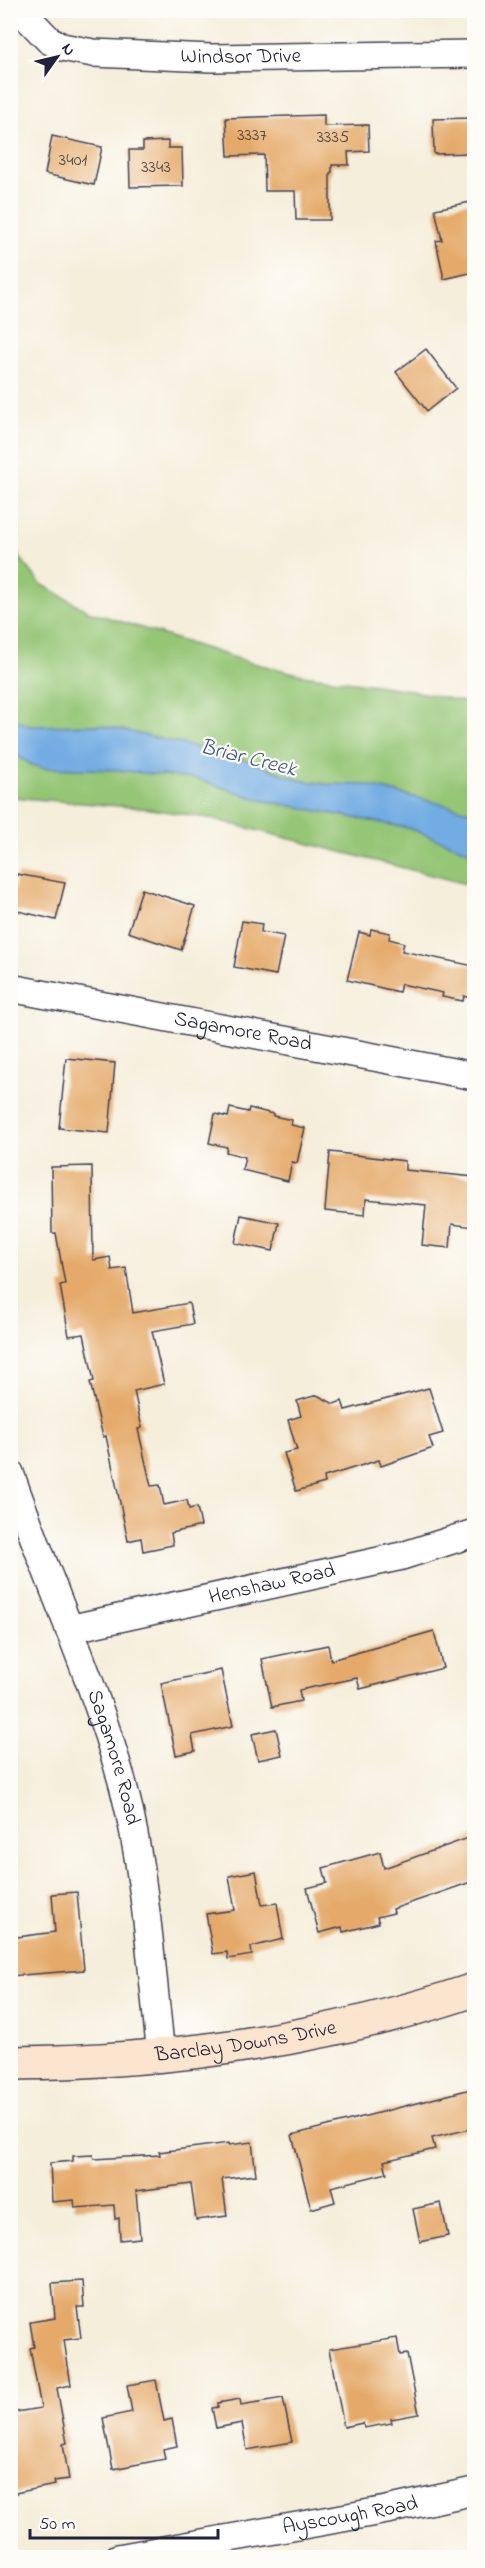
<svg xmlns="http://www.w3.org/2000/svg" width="485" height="2568" font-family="'Indie Flower',sans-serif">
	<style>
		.green { fill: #95c676; stroke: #5c7458; stroke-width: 1.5 }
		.water { fill: #72ace3; stroke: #4a678f; stroke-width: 1.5 }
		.building { fill: #e5aa6b }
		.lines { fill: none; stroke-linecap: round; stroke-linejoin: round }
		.street-casing { stroke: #424153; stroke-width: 30 }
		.secondary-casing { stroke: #424153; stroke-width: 36 }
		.street { stroke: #fff; stroke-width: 27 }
		.secondary { stroke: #fbe5cf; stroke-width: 33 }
		.labels { text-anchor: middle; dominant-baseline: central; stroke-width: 4.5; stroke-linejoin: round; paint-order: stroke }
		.number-label { font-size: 18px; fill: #534447 }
		.street-label { font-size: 21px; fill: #22223b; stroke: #fdfcf7 }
		.water-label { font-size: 22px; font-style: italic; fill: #42597e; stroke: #fdfcf7 }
	</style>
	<rect width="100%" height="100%" fill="#fdfcf7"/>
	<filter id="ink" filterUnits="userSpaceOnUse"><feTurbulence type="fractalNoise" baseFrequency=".0167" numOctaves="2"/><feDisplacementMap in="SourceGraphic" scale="12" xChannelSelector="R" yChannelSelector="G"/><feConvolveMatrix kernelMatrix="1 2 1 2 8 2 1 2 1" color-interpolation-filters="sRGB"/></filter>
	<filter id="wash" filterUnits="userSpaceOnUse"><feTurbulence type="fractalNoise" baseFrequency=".008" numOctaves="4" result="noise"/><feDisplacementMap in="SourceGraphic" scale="24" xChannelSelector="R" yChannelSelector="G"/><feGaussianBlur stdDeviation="1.35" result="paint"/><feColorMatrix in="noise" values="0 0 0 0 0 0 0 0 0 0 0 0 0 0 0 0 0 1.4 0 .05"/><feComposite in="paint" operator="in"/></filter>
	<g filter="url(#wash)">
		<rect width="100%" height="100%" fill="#f5eedb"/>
		<polygon class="green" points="10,545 41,584 88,611 248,662 303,675 404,689 474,704 474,886 209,818 143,808 11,797"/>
		<polygon class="water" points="11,718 30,726 101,725 237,757 300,780 326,784 366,785 474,812 474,853 408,828 260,800 197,779 117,770 44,768 32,765 11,752"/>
		<g id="blocks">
			<g class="building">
				<polygon points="324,115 324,126 368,125 369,151 348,152 349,165 332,165 332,172 330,173 330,220 296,220 295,191 265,191 264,155 228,156 226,118"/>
				<polygon points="474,118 474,153 434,154 433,119"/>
				<polygon points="52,136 102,147 94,185 45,174"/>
				<polygon points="168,141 168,148 182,148 183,186 130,187 129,150 143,150 143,142"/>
				<polygon points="471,202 474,218 474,272 444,279 436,241 442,240 435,209"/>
				<polygon points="426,349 456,388 427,411 396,372"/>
				<polygon points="17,874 65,883 56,920 10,909"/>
				<polygon points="142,889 195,906 181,950 128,932"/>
				<polygon points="242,921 262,924 261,932 284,936 276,975 234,967"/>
				<polygon points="371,929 390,933 389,939 404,943 402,951 474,966 474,999 464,996 463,1001 442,997 443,993 401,984 399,992 347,980 359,932 370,935"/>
				<polygon points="66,1058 115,1063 109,1133 59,1128"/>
				<polygon points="230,1108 248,1112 249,1108 273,1114 273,1116 292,1120 291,1125 305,1128 297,1163 292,1162 288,1181 242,1170 245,1157 226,1152 227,1147 209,1143 215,1114 228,1117"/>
				<polygon points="330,1152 405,1161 405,1170 474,1177 474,1227 452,1224 450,1248 422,1245 426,1205 366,1199 365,1215 325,1211"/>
				<polygon points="92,1166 93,1260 110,1257 112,1270 126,1268 133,1313 189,1303 193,1324 152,1331 164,1384 134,1391 142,1428 138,1429 151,1486 160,1485 164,1505 187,1500 189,1509 197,1507 201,1526 171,1533 173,1545 143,1551 141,1538 128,1541 106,1436 103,1437 90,1382 94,1381 84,1334 69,1336 60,1285 65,1284 56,1233 52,1233 51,1167"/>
				<polygon points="241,1215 279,1223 273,1251 235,1243"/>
				<polygon points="429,1388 443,1433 429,1437 433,1448 381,1466 379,1460 324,1477 325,1483 296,1491 284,1453 297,1450 288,1420 301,1416 297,1401 317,1395 334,1404 342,1401 345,1410"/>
				<polygon points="434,1631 443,1668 360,1689 357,1678 299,1690 301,1701 272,1707 262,1659 328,1645 331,1660"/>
				<polygon points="221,1670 233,1726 192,1735 195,1751 176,1755 161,1683"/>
				<polygon points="276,1729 282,1755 258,1760 252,1734"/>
				<polygon points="474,1836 474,1881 393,1909 394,1913 377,1917 379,1923 343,1932 342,1927 319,1933 307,1888 327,1883 323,1868 380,1852 384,1868"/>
				<polygon points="256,1871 262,1905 277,1903 283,1939 251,1947 252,1955 228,1959 227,1952 213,1954 206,1914 235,1910 229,1876"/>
				<polygon points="77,1892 84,1970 10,1976 10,1938 55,1932 52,1894"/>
				<polygon points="471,2089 474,2104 474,2128 432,2138 435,2149 384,2161 387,2173 331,2187 335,2202 311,2209 292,2135"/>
				<polygon points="252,2142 256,2175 222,2179 227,2216 196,2220 191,2184 136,2191 140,2238 120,2240 119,2218 115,2219 114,2205 75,2208 74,2200 52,2202 50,2163 73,2161 73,2156 93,2155 94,2159 160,2155 159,2152 229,2143 229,2145"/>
				<polygon points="441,2203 448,2236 420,2242 413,2209"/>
				<polygon points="82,2281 84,2307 77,2307 81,2338 64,2340 71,2385 57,2388 67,2443 63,2444 69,2479 54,2481 55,2485 10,2494 10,2413 41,2408 30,2348 34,2347 30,2322 55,2318 52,2283"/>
				<polygon points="397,2338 400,2355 407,2354 419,2414 391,2419 392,2423 364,2428 363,2423 344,2427 329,2349"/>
				<polygon points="156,2380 164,2421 172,2419 177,2446 163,2449 165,2459 113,2469 103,2418 132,2412 127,2385"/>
				<polygon points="283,2398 292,2442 247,2450 242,2423 216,2428 212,2408 218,2407 218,2403 240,2399 241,2405"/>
			</g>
		</g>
	</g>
	<g filter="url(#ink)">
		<use href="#blocks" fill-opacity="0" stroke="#424153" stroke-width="1.5"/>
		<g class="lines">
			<defs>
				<g id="street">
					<path id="s1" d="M20,10L49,40L62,47L93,53L212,58L474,54"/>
					<path id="s2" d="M10,988L474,1076"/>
					<path id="s3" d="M10,1473C46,1577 94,1679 123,1785C146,1873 151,1966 161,2055"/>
					<path id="s4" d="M69,1629L402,1556L474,1533"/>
					<path id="s5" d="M118,2558L387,2510L474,2491"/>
				</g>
				<g id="secondary">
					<path id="s6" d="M10,2063C168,2062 324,2040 474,1990"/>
				</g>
			</defs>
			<use href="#street" class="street-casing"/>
			<use href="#secondary" class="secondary-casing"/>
			<use href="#street" class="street"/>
			<use href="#secondary" class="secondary"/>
		</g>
	</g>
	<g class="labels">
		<g class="number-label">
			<text x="252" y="136">3337</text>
			<text x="333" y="138">3335</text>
			<text x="73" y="161">3401</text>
			<text x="156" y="168">3343</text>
		</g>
		<g class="street-label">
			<text stroke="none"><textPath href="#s1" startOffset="236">Windsor Drive</textPath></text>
			<text stroke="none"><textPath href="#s2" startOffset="237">Sagamore Road</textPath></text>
			<text stroke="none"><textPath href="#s4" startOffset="208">Henshaw Road</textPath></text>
			<text stroke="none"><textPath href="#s3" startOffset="303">Sagamore Road</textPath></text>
			<text stroke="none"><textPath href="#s6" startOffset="237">Barclay Downs Drive</textPath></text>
			<text stroke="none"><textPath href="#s5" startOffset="236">Ayscough Road</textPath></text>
		</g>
		<g class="water-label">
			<text transform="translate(248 759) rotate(14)">Briar Creek</text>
		</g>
	</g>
	<rect width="485" height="2568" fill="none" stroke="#fdfcf7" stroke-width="36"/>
	<g transform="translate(57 57) rotate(56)" stroke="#fdfcf7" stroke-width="4.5" paint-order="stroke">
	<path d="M0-4.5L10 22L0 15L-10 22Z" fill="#22223b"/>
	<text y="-9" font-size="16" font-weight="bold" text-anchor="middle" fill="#22223b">N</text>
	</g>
	<path d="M30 2529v9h188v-9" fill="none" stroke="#22223b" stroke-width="3"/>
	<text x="39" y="2529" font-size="18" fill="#22223b" stroke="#fdfcf7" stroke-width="4.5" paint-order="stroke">50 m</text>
</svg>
